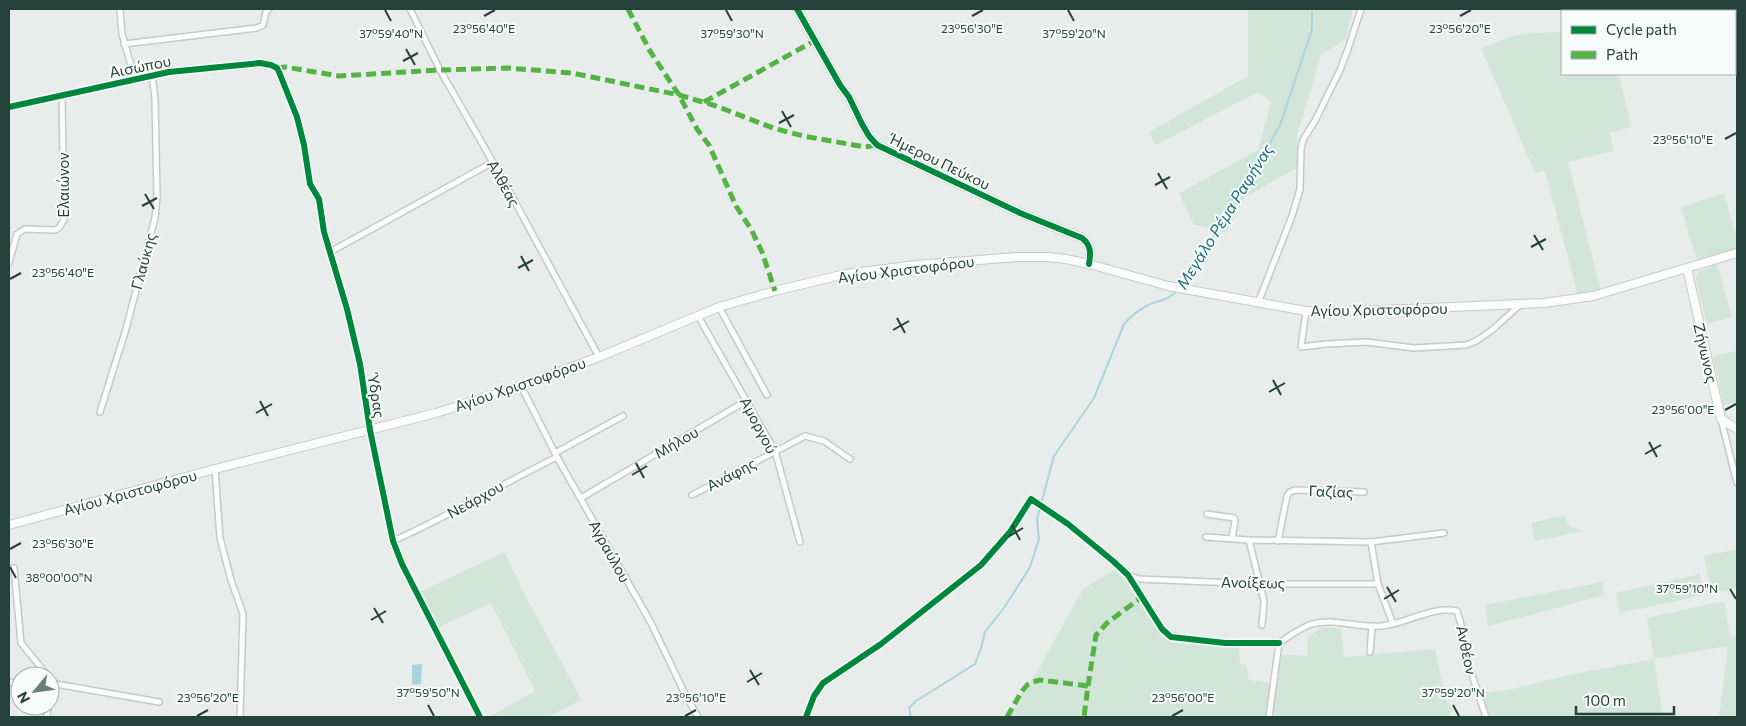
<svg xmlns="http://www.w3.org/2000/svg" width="1746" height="726" font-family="Commissioner,sans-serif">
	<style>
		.green { fill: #d1e6d8 }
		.water { fill: #a9d4db }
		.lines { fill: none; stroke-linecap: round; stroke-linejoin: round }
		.stream { stroke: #a9d4db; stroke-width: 2 }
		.street-casing { stroke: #c5cac8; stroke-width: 8 }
		.secondary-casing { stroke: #c3cbc8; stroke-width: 10 }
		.street { stroke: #fcfcfc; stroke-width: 5 }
		.secondary { stroke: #fcfcfc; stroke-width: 8 }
		.quiet { stroke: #55b346; stroke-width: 5; stroke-dasharray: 10 5; stroke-linecap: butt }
		.cycleway-casing { stroke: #f7fbf9; stroke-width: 9 }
		.cycleway { stroke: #00873e; stroke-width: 6 }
		.ticks { fill: none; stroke: #24423a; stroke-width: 2 }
		.labels { text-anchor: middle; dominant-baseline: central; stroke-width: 4; stroke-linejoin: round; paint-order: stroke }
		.street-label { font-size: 15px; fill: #24423a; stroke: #f7fbf9 }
		.water-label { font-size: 16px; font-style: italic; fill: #1c6f80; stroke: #f7fbf9 }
		.ticks-label { font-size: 12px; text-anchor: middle; fill: #24423a; stroke: #f7fbf9; stroke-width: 4; stroke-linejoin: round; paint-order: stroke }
	</style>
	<rect width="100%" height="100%" fill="#e8edeb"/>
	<g class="green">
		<polygon points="1248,9 1353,9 1345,40 1321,55 1297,136 1297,168 1245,197 1226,233 1193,224 1179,193 1258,150 1271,102 1258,92 1156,145 1149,132 1248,76"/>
		<polygon points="1562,32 1562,74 1619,74 1631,127 1610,133 1614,151 1568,162 1601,291 1578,296 1545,171 1535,173 1481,48 1510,37 1530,33"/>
		<polygon points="1724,193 1737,239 1737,249 1697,262 1681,207"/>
		<path d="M1717,264L1732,317L1707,324L1696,278C1700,269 1708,267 1717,264Z"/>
		<polygon points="1737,351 1737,402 1724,405 1713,356"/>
		<polygon points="1564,515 1569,526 1583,531 1535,541 1531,523"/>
		<polygon points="1737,549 1737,588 1712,593 1704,556"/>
		<polygon points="505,552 520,586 582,700 548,717 489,717 535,691 491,603 437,628 419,592"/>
		<polygon points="1114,570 1125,579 1161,636 1172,643 1239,648 1240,664 1246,665 1249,680 1277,684 1281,655 1308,656 1307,638 1320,628 1341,628 1344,657 1435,649 1445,697 1452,710 1448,717 1009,717 1022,693 1038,670 1083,589"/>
		<polygon points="1700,574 1705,595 1620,613 1616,593"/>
		<polygon points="1602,582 1605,595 1488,626 1485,605"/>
		<polygon points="1724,601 1730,637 1737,636 1737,717 1719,717 1728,646 1654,659 1663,717 1488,717 1480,693 1507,690 1569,675 1654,659 1647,618"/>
	</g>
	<polygon class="water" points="422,664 421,684 412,685 412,665"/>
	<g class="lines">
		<g class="stream">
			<polyline points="1182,286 1219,228 1231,199 1246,176 1265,153 1280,125 1312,29 1312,9"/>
			<path d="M911,717L909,708L916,701L975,664L981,648L985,632L1004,608L1030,567L1039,539L1037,519L1054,456L1094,398L1124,324C1131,316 1140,309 1150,304C1161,300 1171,299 1179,289"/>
		</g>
		<defs>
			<g id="street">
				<polyline points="120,9 122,34 135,79"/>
				<polyline points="410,9 440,70 502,178 599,357"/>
				<polyline points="124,44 257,28 263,25 266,12 269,9"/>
				<polyline points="9,107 169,72 260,63 271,65 277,68 279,72 297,117 304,145 310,184 319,199 324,232 347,309 360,364 370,430 393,541 402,564 480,717"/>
				<polyline points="330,252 493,162"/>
				<polyline points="9,263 17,234 25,229 55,230 59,228 64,220 62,95"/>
				<polyline points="1258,303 1292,216 1300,189 1301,149 1303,140 1316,119 1340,70 1348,49 1361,9"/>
				<polyline points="719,307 767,395"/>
				<polyline points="1306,311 1301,347 1326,344 1366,342 1414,348 1466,345 1476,341 1492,330 1521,304"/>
				<polyline points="698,316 775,451 800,542"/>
				<polyline points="521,386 557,457 651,623 686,696 698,717"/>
				<polyline points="100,412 126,329 155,218 157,197 155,98 152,75"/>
				<polyline points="1721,419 1737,483"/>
				<polyline points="555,453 623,416"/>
				<polyline points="215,469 220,538 231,580 243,614 240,717"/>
				<polyline points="692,495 805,436 824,441 850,459"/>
				<polyline points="581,498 746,401"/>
				<polyline points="1207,514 1234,518 1235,521 1232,538"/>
				<polyline points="1206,537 1249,540 1371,542 1444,533"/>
				<polyline points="1249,540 1264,601 1262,625"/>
				<path d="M393,541C449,516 502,484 557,457"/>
				<polyline points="1278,541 1287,496 1290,492 1295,490 1364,492"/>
				<polyline points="1371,542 1378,584 1393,624"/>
				<polyline points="14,568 21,643 48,676"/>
				<polyline points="1128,575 1139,579 1259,584 1378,584"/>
				<polyline points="1370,652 1372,626"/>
				<polyline points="9,682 20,683"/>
				<polyline points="50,683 159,702"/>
				<polyline points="47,717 48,706"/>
				<polyline points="806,717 814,696 823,683 881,644 981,565 1010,532 1031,499 1068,524 1113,561 1128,575 1162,629 1171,637 1225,643 1279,643"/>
				<path d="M1269,717L1279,643C1289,636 1300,628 1312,624C1335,618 1359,628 1382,626C1408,623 1431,606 1457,611L1462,628L1464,651L1486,717"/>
			</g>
			<g id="secondary">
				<path d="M797,9L840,85L849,97L862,124L869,136L877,145L1020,213L1082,238C1091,245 1091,253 1089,264"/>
				<polyline points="1687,268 1721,419 1737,429"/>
				<polyline points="9,525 215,469 436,413 521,386 599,357 719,307 775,291 845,274 916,265 1017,257 1048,257 1066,259 1089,264 1168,286 1306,311 1336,312 1544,303 1593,296 1737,253"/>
			</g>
		</defs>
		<use href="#street" class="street-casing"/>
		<use href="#secondary" class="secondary-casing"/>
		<use href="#street" class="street"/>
		<use href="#secondary" class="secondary"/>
		<g class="quiet">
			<polyline points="628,9 650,51 679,95 697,129 709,145 736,206 751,229 762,252 775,291"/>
			<polyline points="277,68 285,67 339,76 440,70 507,68 572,73 679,95 716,106 773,128 803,136 865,147 877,145"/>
			<polyline points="704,102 816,40"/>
			<polyline points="1088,686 1096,635 1107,623 1142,597"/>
			<polyline points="1007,717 1022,691 1027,685 1033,682 1040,680 1088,686 1084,717"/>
		</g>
		<defs>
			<g id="cycleway">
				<path d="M797,9L840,85L849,97L862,124L869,136L877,145L1020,213L1082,238C1091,245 1091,253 1089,264"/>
				<polyline points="9,107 169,72 260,63 271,65 277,68 279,72 297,117 304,145 310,184 319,199 324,232 347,309 360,364 370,430 393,541 402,564 480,717"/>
				<polyline points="806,717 814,696 823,683 881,644 981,565 1010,532 1031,499 1068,524 1113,561 1128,575 1162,629 1171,637 1225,643 1279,643"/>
			</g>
		</defs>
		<use href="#cycleway" class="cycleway-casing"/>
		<use href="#cycleway" class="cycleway"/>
	</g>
	<path class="ticks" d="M385,10L391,21M726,10L732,21M1068,10L1074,21M484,16L495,10M972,16L983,10M1460,16L1471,10M406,49L415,65M403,61L418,53M782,111L791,127M779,123L794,115M1725,139L1736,133M1158,173L1167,189M1155,185L1170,177M145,194L154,209M142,206L157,198M1534,235L1543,250M1531,247L1546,239M521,256L529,271M518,268L533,260M10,279L21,273M897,318L905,333M893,330L909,321M1273,380L1281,395M1269,392L1285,383M260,401L268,416M1725,410L1736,404M256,413L272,404M1649,442L1657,457M1645,454L1661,445M636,463L644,478M632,475L647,466M1012,525L1020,540M1008,537L1023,528M10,549L21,543M10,567L16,578M1387,587L1396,602M1730,589L1736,599M1384,599L1399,590M374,608L383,623M371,620L386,611M750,670L759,685M747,682L762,673M428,705L434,716M1453,705L1459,716M197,716L208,710M685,716L696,710M1172,716L1183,710"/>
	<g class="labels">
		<g class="street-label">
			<text transform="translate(140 66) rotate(-11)">Αισώπου</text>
			<text transform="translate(940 161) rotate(26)">Ήμερου Πεύκου</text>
			<text transform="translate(504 183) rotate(61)">Αλθέας</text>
			<text transform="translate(63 185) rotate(-90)">Ελαιώνον</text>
			<text transform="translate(143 261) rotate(-75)">Γλαύκης</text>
			<text transform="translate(906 269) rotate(-7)">Αγίου Χριστοφόρου</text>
			<text transform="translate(1379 309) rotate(-1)">Αγίου Χριστοφόρου</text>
			<text transform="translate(1706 353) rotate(77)">Ζήνωνος</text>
			<text transform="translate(520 384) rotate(-19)">Αγίου Χριστοφόρου</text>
			<text transform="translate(377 396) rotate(81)">Ύδρας</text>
			<text transform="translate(759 425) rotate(62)">Αμοργού</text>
			<text transform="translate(676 442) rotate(-30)">Μήλου</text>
			<text transform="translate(731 474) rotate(-28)">Ανάφης</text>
			<text transform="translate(1331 491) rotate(2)">Γαζίας</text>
			<text transform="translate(130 492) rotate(-15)">Αγίου Χριστοφόρου</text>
			<text transform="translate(475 499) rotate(-29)">Νεάρχου</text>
			<text transform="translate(610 551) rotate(61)">Αγραύλου</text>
			<text transform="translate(1253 582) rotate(1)">Ανοίξεως</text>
			<text transform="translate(1467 650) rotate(78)">Ανθέον</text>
		</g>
		<g class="water-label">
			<text transform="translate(1224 216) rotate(-58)">Μεγάλο Ρέμα Ραφήνας</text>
		</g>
	</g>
	<g class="ticks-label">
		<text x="484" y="33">23°56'40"E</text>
		<text x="972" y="33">23°56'30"E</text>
		<text x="1460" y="33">23°56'20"E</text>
		<text x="391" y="38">37°59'40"N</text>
		<text x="732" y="38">37°59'30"N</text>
		<text x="1074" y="38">37°59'20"N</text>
		<text x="1683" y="144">23°56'10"E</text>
		<text x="63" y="277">23°56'40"E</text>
		<text x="1683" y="414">23°56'00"E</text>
		<text x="63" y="548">23°56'30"E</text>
		<text x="59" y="582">38°00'00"N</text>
		<text x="1687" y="593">37°59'10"N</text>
		<text x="428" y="697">37°59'50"N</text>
		<text x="1453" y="697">37°59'20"N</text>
		<text x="208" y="702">23°56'20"E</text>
		<text x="696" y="702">23°56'10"E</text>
		<text x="1183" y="702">23°56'00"E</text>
	</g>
	<rect width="1746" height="726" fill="none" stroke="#24423a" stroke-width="20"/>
	<rect x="1561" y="10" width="175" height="65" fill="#f7fbf9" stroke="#a3b1ad"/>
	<rect x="1571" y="26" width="25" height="8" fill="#00873e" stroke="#a3b1ad"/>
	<text x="1606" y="35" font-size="15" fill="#24423a">Cycle path</text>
	<rect x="1571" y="51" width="25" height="8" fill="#55b346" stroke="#a3b1ad"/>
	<text x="1606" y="60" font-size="15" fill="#24423a">Path</text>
	<g transform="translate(35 691) rotate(241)"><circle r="24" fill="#f7fbf9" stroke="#a3b1ad"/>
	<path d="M0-4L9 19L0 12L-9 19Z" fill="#697e78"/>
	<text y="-8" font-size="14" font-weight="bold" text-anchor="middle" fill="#24423a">N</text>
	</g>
	<path d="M1576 706v8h98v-8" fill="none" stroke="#24423a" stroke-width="2.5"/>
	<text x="1584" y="706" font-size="15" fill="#24423a" stroke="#f7fbf9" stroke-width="4" paint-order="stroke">100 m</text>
</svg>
